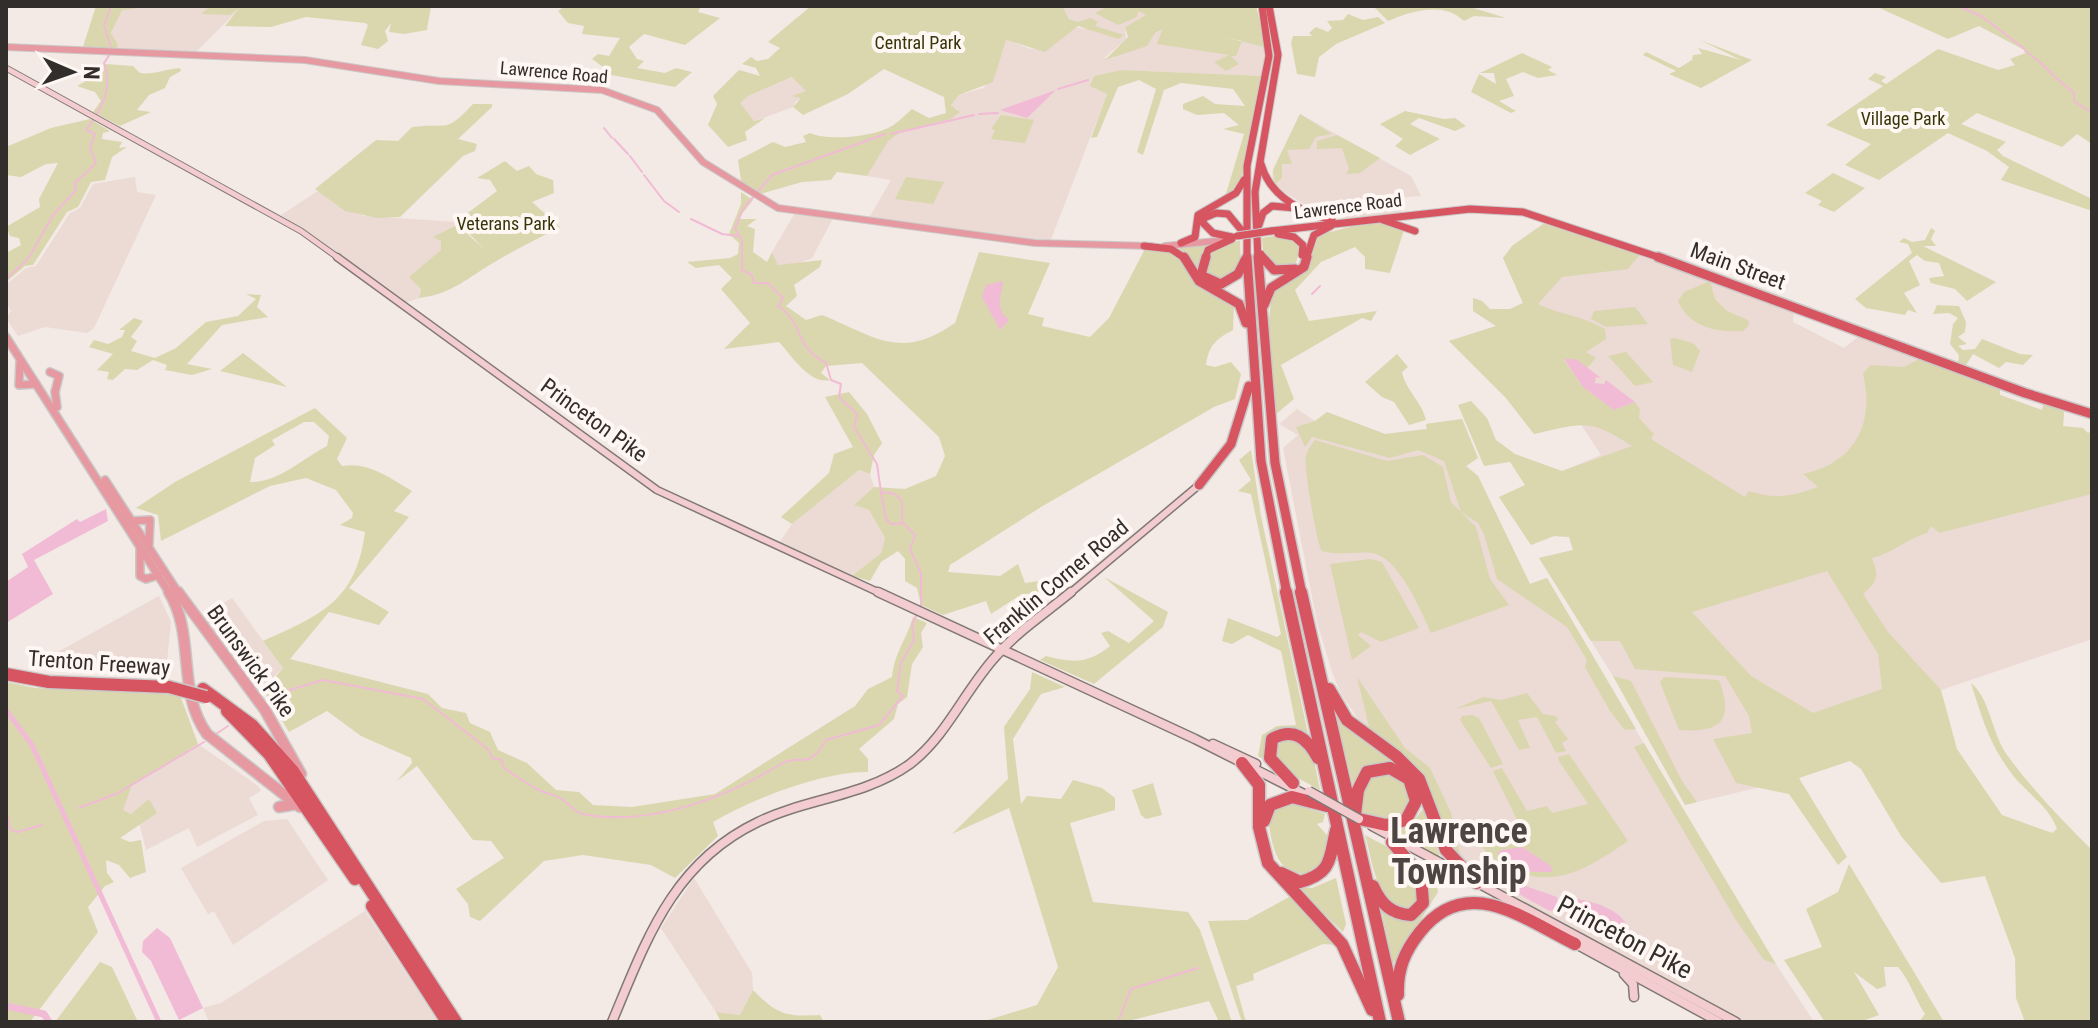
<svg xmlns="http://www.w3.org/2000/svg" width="2098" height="1028" font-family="'Roboto Condensed',sans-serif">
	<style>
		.built { fill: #ecdad4 }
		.green { fill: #dad7af; fill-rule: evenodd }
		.water { fill: #f1bbd5 }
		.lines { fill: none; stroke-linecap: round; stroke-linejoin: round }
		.stream { stroke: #f1bbd5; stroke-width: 2 }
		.canal { stroke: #f1bbd5; stroke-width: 5 }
		.river { stroke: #f1bbd5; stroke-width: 7 }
		.secondary-far2-casing { stroke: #817975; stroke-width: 7 }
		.secondary-far1-casing { stroke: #817975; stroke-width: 9 }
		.secondary-casing { stroke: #817975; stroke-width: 11 }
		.primary-far2-casing { stroke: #cac9c8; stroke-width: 8 }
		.primary-far1-casing { stroke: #cac9c8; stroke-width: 10 }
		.primary-casing { stroke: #cac9c8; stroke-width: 13 }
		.highway-far2-casing { stroke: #cac9c8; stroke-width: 9 }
		.highway-far1-casing { stroke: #cac9c8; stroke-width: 12 }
		.highway-casing { stroke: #cac9c8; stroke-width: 15 }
		.secondary-far2 { stroke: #f3ccd0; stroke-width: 5 }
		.secondary-far1 { stroke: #f3ccd0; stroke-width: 6 }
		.secondary { stroke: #f3ccd0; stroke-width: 8 }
		.primary-far2 { stroke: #e699a0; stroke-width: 6 }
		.primary-far1 { stroke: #e699a0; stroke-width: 7 }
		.primary { stroke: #e699a0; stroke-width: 10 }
		.highway-far2 { stroke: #d65561; stroke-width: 7 }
		.highway-far1 { stroke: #d65561; stroke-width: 9 }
		.highway { stroke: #d65561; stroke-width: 12 }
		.secondary-bridge-casing { stroke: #817975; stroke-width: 11; stroke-linecap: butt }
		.highway-bridge-far1-casing { stroke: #cac9c8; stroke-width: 9; stroke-linecap: butt }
		.highway-bridge-casing { stroke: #cac9c8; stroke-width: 15; stroke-linecap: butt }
		.secondary-bridge { stroke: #f3ccd0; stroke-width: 8 }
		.highway-bridge-far1 { stroke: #d65561; stroke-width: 7 }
		.highway-bridge { stroke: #d65561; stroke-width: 12 }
		.labels { text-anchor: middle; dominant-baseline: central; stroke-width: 8; stroke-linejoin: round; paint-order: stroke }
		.far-park-label { font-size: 18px; fill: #383409; stroke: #fff7f3 }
		.far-street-label { font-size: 18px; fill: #322e2c; stroke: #fff7f3 }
		.street-label { font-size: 22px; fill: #322e2c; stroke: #fff7f3 }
		.near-street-label { font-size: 26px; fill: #322e2c; stroke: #fff7f3 }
		.near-district-label { font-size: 36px; font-weight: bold; fill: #4d4541; stroke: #fff7f3 }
	</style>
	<rect width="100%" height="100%" fill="#f3e9e5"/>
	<g class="built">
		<polygon points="157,6 242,6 191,57 113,53 111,34 122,9"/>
		<polygon points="1070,6 1129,6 1147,15 1125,27 1126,39 1104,58 1112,58 1155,33 1199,18 1209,27 1208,33 1267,48 1264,76 1121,70 1094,76 1107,94 1050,242 869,218 891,180 867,176 887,141 901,132 931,126 954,114 959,110 951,105 959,95 984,88 1006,40 1031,49 1052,44 1073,27 1086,29 1069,19 1064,9"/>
		<polygon points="793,77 811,95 796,101 793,107 754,121 739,104 747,96"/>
		<polygon points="1300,114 1411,176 1421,196 1395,198 1402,212 1346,218 1320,213 1278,189 1272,179 1273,170"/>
		<polygon points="135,177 137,192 156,195 94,328 87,333 45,327 18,336 6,318 11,311 6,302 6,285 26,268 36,266 70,213 80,208 93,184"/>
		<polygon points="318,191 346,210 364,216 456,222 490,256 420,291 419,298 405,303 281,215"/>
		<polygon points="795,213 833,218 812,258 797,264 778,265 772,252"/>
		<polygon points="1546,222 1794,307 1793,322 1844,348 1860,335 2000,388 2000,395 2042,410 2044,403 2064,412 2063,427 2092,486 2092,639 1941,690 1899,729 1798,778 1685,805 1613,676 1539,558 1573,550 1569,537 1554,536 1531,545 1499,497 1601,455 1580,423 1534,434 1506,398 1449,341 1496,326 1473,311 1473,298 1482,301 1490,309 1510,309 1523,303 1503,258 1512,246"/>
		<polygon points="1297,409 1315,421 1327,412 1385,434 1427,429 1426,424 1462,419 1478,458 1466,466 1478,476 1530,584 1547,578 1749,923 1814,1022 1744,1022 1463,868 1442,838 1428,785 1417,770 1372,739 1341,694 1332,672 1317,622 1283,448 1298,435 1279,424"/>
		<polygon points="859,470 870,474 874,487 854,505 869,510 885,538 881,553 852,576 780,542 792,524"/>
		<polygon points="159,596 171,622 167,661 36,664"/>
		<polygon points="232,598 283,668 262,688 251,688 195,620"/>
		<polygon points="198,744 258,786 261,791 249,798 258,815 197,847 189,828 146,850 139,822 156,813 149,800 131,814 122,810 132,785"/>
		<polygon points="287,819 328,880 233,945 214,911 208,914 181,868 264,821"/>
		<polygon points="694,878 752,973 753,990 740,1015 716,1012 661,928"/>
		<polygon points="365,911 438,1022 209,1022 203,1008 221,1003"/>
	</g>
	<g class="green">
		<polygon points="96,6 157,6 122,10 111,33 118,45 113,53 82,50"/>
		<polygon points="210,6 431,6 427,30 404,34 389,32 391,23 385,31 388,41 378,49 361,45 368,25 365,23 306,17 271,27 225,26 240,7 230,15 201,14"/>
		<polygon points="565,6 701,6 698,12 720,18 685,45 644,34 629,47 637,59 644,61 637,68 665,73 676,68 692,72 675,87 601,73 603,67 592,59 598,54 609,56 620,38 582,34 584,26 568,23 558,11"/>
		<path d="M811,6H1070L1064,9L1069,19L1078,22L1091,18L1098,22L1095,26L1124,35L1118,39L1078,26L1045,52L1006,40L993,82L959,95L951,105L960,112L951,119L901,132L888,141L867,176L837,172L831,180L802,182L760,194L741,181L738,160L773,142L785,147L806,142L803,136L810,133C828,141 867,137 886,129C896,125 904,116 912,109L929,118L946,113L944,97L884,69L848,94L803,115L793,107L801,98L792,96L806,91L792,77L748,96L740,103L754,121L765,118L745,132L747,140L728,147L708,125L717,104L713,96L739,70L760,76L756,68L742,64L751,57L757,61L768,59L780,48L768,42Z"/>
		<polygon points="1109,6 1256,6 1267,48 1224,37 1242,41 1236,56 1231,56 1239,64 1226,71 1214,62 1229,55 1157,44 1162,30 1155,33 1147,46 1105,60 1128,37 1125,27 1146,15 1138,11 1137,17 1118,25 1095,13"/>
		<path d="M1373,6H1467L1506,18L1474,16L1464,21C1444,1 1411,11 1388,21Z"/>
		<polygon points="1875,6 2092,6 2092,144 2077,134 2062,147 1977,113 1961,124 2006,142 1997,150 2003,156 2092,199 2092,211 2001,180 2009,167 1987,151 1948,133 1879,180 1845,165 1871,144 1826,125 1883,86 1868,79 1875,73 1886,77 1881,81 1886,84 1938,49 1998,70 2015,65 2010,59 2028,52 1979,26 1948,39"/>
		<polygon points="1348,14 1363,20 1378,17 1385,23 1336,44 1319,57 1315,77 1297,74 1291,43 1293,36 1312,36 1309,33 1316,27 1328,32 1332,28 1327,21 1343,20"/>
		<polygon points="1700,40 1752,60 1701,88 1669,74 1676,71 1643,55 1646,52 1679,68 1692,60 1693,55 1702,54 1698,48 1741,60"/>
		<polygon points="1522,53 1552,67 1548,70 1557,75 1538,78 1523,72 1506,79 1514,96 1499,101 1516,111 1511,113 1471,92 1479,74 1496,84 1494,73 1480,73"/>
		<path d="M105,64L133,66L140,73C153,75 166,69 180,68L181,71L170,77L165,88L149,95L137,110L151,112L120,126L93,112L101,101L95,92L77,86L104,71Z"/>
		<polygon points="1121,70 1264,76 1240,184 1225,197 1244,134 1223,129 1239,125 1224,113 1197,115 1183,109 1183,104 1203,96 1215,104 1245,106 1233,89 1181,83 1164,90 1143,155 1137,152 1156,89 1139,80 1118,87 1097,137 1091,138 1107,94 1090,86 1094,76"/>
		<path d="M473,104H492V107L458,139L477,144L475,151L463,156L400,217L377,218L345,211L315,189L376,140L398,141L412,127C448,122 444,135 473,104Z"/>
		<polygon points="1405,111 1444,119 1455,118 1466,126 1455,131 1419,118 1410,124 1440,139 1410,155 1395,146 1403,139 1380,124"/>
		<polygon points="1300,114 1332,134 1316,137 1309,149 1287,150 1292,164 1282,164 1282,178 1275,184 1273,170"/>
		<polygon points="1001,115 1034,120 1025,143 991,139 995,130 991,129"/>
		<polygon points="90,119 110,131 103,133 102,139 122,142 119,148 127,147 112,157 105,180 91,182 78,207 67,212 33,265 25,266 6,282 6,253 21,245 19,238 10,236 6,227 40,207 39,199 58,163 46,164 21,177 6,175 6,147 51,128"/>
		<polygon points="1337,135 1380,158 1360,173 1346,174 1349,169 1342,148 1317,149 1317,141"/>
		<path d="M505,161L517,171L529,166L536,174L553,180L554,193L532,202L560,227C538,239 514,250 493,263C470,276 453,294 419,298L421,289L409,277L441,250V241L433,237L457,225L485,250L457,221L497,191L490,180L477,178Z"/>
		<polygon points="1833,173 1865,188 1834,212 1818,205 1822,201 1805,193"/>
		<polygon points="906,177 944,182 933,204 895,199"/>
		<path d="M741,192L753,200L738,219H757L747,226L755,229L753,252L767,262L772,252L778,265L822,260L820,267L794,285L797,296L786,306L806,320L822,315C876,337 900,361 955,323L979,252L1050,263L1028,314L1044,318L1042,326L1090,337L1109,318L1145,249L1178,253L1234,303L1233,330C1216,339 1209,345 1206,365L1215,367L1231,362L1241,374L1235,399L1214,407L1041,507L950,565L948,572L1000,576L1018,564L1025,583L1080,575L1058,593L1022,594L991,614L986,601L943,615L921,605L917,588L905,581V559L898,551L881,562L870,581L852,576L881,553L885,538L869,510L854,505L874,487L905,489L936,476L945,456L939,437L862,363L826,366L821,373L830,380C810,385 791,355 779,342L724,349L750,323L721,289L732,278L719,265L696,268L687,262L730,258L738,254L739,243L729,234L741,204Z"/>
		<polygon points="1369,222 1387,222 1404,230 1390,273 1365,269 1365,257 1355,247 1321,262 1295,290 1309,321 1377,311 1371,321 1362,318 1281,365 1294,399 1275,415 1268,328 1272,293 1306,269 1319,235"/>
		<path d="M1546,222L1642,252L1628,269L1562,277L1538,304C1560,315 1584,316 1605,329L1606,339L1586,352L1596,358L1586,369L1576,359L1564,360L1583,387L1614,409L1635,402L1640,409L1639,418L1654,434L1651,439L1745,497L1749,491C1776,500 1792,496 1818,487L1803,474C1855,463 1875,423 1863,374L1870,365L1904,367L1923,357L2000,388V395L2042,410L2044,403L2064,412L2063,426L2083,428L2088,433L2092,430V494L1939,533L1931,526L1927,533C1906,539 1893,553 1872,558C1879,576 1878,581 1863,594L1888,632L1941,690L1957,749L2002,815L2052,833L2057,829C2048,804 2024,792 2009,770C1989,743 1981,715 1971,683C1991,700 1991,732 2007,755C2031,788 2063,821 2092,850V1022H2025L2016,998L2015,958L1985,876L1941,883L1901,836L1861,769L1850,761L1799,778L1847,857L1838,865L1789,794L1736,783L1713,739L1752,733L1749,716L1725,676L1635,669L1620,641H1591L1539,558L1573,550L1569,537L1554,536L1531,545L1499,497L1525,485L1510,462L1484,466L1458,405L1471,401L1487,418L1496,440L1515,454L1562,471L1632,446C1589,418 1583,423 1534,434L1506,398L1449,341L1496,326L1473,311V298L1482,301L1490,309H1510L1523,303L1503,258L1512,246ZM1827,571L1878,654L1882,689L1813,713L1751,676L1692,612Z"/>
		<polygon points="1931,228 1935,231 1931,239 1936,246 1923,246 1996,282 1967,301 1955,289 1931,283 1929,278 1944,276 1939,263 1925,261 1917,255 1909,261 1920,285 1904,293 1917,313 1908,310 1905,315 1866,308 1855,299 1912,253 1908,244 1899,242 1904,238 1912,242 1925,240"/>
		<polygon points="1280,235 1294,238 1301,248 1295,265 1281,270 1264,262 1262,238"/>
		<polygon points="1240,241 1241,267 1218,283 1193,269 1174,249"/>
		<path d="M1710,281L1715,299L1727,311L1748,320L1749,325L1743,331C1717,333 1689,327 1678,301L1684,292Z"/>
		<polygon points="246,294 261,295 257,307 268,317 222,325 187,364 212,369 192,375 165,370 167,365 153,360 137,370 125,369 113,380 107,379 109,372 97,370 113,354 89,347 94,340 108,344 122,337 125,330 119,330 134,318 143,321 131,337 137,341 131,351 155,358 176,348 206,322 238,316 256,299"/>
		<polygon points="1937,305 1959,306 1966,322 1965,332 1958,337 1967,344 1958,346 1963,350 1975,349 1982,339 2020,354 2033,355 2023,365 2006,362 1999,368 1973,354 1966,365 1958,364 1959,355 1950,344 1953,324 1958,318 1949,313 1933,314"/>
		<polygon points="1635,307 1648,324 1606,327 1591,319 1594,311"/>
		<polygon points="1674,338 1693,343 1700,351 1692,372 1673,365 1670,339"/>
		<polygon points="1626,352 1653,382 1635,386 1608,356"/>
		<polygon points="243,353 287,387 220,371"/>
		<path d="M1397,354L1408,367L1402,372C1406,391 1422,402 1426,420L1409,425L1394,402L1382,397L1365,382Z"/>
		<polygon points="849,392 867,414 882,443 874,455 870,474 859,470 792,524 781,517 829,473 834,454 853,447 825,397"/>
		<path d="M315,408L347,438L337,459L342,466C369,462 388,477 412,491L394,511L409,517L349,588L389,612L379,625L329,612L290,659L428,694L442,708L466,713L470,723L490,732L498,750L527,763L556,790L579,792L593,805L632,807L715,794L855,706L868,689L892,677C895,651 906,641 913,617L927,623L921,633L923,647L912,664L907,697L898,704L894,719L859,749L868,759V772C824,771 752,799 713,822L718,836L675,878L651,865L583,855L544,861L480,921L470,917L468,904L456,889L504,858L491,841L473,840L417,766L397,781L412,763L411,758L361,736L327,711L289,732L264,691L283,668L263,641C321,615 356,601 365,532L340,525L352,518L353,513L336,490L306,478L270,486L161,541L158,515L136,508L175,482ZM304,422H314L329,436L327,446C302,459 278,483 250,482L255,458L275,445L272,440Z"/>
		<polygon points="1327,412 1385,434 1427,429 1426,424 1462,419 1478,458 1466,466 1478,476 1530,584 1547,578 1636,729 1625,730 1610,711 1585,667 1587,660 1567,627 1497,579 1484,534 1478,523 1461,512 1444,461 1418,450 1390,458 1312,437 1305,447 1296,427 1315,421"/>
		<path d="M1315,440L1387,461L1423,455L1443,467L1451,502L1476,527L1490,579L1509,605L1431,633C1422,612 1398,556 1372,553C1354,551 1340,556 1322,551C1317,545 1303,464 1306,456C1307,451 1311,445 1315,440Z"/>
		<polygon points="1251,450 1261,516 1308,734 1294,729 1266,741 1266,761 1258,756 1262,735 1277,726 1296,725 1281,651 1248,635 1232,644 1222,641 1228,618 1277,637 1281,634 1251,494 1238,491 1251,480 1239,460"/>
		<polygon points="1370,559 1382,562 1419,628 1381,642 1361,632 1358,635 1371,646 1352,660 1330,564"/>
		<path d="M1104,577L1168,612L1163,627L1094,684L1040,660L1046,656C1073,663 1088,664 1110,646L1101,633L1108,631L1129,643L1154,621Z"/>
		<polygon points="1032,672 1065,687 1041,694 1013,739 1021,804 1027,796 1061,799 1073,780 1102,788 1115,798 1115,810 1070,823 1093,902 1188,912 1200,930 1232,1022 1219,1022 1209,1001 1124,1022 981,1022 1037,1005 1058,967 1009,808 952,834 1008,779 1004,727 1030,689"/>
		<polygon points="1613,676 1631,681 1682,781 1697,802 1685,805"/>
		<polygon points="1357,677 1405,748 1430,768 1451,813 1463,868 1442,838 1428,785 1417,770 1372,739"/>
		<path d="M1664,677L1719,680C1734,720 1722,733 1679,730L1660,682Z"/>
		<polygon points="6,682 35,688 180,695 198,744 132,785 123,810 131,814 149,799 157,813 120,838 130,842 141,840 146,872 130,878 119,865 106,860 107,873 114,882 105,886 88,907 98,932 30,1022 6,1022"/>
		<polygon points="1527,693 1543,714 1556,716 1558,720 1555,722 1568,739 1562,743 1566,751 1556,753 1537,717 1518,720 1530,748 1519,750 1491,701 1455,709 1483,697 1501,700"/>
		<polygon points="1334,708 1399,765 1388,764 1354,789"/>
		<polygon points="1472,715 1479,718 1503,764 1491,768 1460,720 1462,716"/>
		<polygon points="1295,739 1313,756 1320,790 1281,769 1275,747 1280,740"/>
		<polygon points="1644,743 1776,964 1764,960 1736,920 1634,747"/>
		<path d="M1569,754L1628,841C1590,867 1553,892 1508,867C1497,862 1486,854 1480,843L1484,836L1515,831L1519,824L1493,771L1502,768L1527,811L1547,806L1552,813L1588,804L1559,761L1558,757Z"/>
		<path d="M1392,771L1409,787V805C1398,824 1379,822 1361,813L1358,803L1368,778Z"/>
		<polygon points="1153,783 1162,815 1146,819 1141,815 1132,790"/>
		<path d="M1287,802L1325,814L1323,822L1317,824L1327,835L1330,850L1313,873C1277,880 1272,847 1268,818L1277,804Z"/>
		<polygon points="1423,809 1440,857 1391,831 1411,824"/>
		<path d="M1365,835C1377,842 1393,848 1403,858C1418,871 1428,900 1406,910C1375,900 1373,863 1365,835Z"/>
		<path d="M1849,864L1944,1022H1919L1925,1014C1914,997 1910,981 1898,967H1884L1886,986L1877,989L1854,972L1879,1015L1859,1022H1825L1784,960L1822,947L1806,909L1838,892Z"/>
		<path d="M1422,867L1434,873L1438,892L1393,964L1381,908C1392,921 1404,922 1420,915L1430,893Z"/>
		<polygon points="1336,878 1346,924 1343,932 1297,887 1312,888"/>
		<polygon points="1291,896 1338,945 1323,944 1253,974 1254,980 1236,986 1246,1022 1242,1022 1208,921 1247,920"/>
		<polygon points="100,962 112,967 138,1022 55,1022"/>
		<path d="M753,990C777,1014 785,1017 820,1015L824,1022H721L716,1012L740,1015Z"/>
	</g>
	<g class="water">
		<polygon points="1056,90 1027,118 1000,110"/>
		<path d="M1003,281C1002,297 994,307 1009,320L1000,330L982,297L986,285Z"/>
		<polygon points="1564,359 1576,359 1601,378 1596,377 1595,383 1604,384 1606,380 1635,402 1614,410 1583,387"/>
		<polygon points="106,509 108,521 34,560 53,594 6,623 6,582 28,567 22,554 77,519 80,522"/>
		<polygon points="1522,847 1551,866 1552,872 1531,872 1497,854 1501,850"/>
		<polygon points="1514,882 1557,897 1559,909 1550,911 1511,890 1510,883"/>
		<path d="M1574,898C1601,904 1627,910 1632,940L1622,943L1574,920L1570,905Z"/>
		<polygon points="157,928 170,938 203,1008 179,1020 151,961 142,952 143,941"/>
	</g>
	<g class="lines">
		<g class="stream">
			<polyline points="1958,6 1981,16 2025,49"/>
			<path d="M2025,51C2045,63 2054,80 2074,92V101L2092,113"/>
			<polyline points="1058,89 1088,80"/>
			<polyline points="979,114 998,113"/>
			<polyline points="604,128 612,138"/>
			<path d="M885,134L772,175L743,209L735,228L742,241V270L752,275L754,283H768L783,298L778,306C806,325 792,345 826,363L831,380L841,384L839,397L857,414L854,427L877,464L881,492L895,494L902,501"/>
			<polyline points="891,134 974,115"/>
			<polyline points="614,139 628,154"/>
			<polyline points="630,156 642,172"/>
			<polyline points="644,175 664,201 679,212"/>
			<polyline points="691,219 722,234 738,236"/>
			<path d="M6,279L28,259L53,215L76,190L75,183L96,163L90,147L95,134L86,130C102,109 113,89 104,63L112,51L104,25L111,6"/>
			<polyline points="1312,294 1320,286"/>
			<polyline points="881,492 886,519 891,524 903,523 915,535 910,549 921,573 921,608"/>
			<polyline points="902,503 902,521"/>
			<path d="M266,706L283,692L323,680L423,699L489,750L492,758L502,760L504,768C516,776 528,785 541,791C548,794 557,795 563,800C570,804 575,813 583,814C650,827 725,798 781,764C803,752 806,773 826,740L879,725L903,696L897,691L901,663L914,640L912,624L917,614"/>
			<polyline points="216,734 228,726"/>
			<polyline points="6,774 6,792"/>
			<polyline points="6,806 10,829 17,832 42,825"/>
			<polyline points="79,808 118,793 204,742"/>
			<polyline points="1118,1022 1131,989 1198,968"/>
		</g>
		<polyline class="canal" points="6,710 32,745 159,1022"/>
		<polyline class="river" points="6,1006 44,1014 49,1022"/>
		<defs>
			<polyline id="secondary-far2" points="6,68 301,231 340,259"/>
			<g id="secondary-far1">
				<polyline points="337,257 657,490 882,594"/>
				<polyline points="1069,594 1199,485"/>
			</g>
			<g id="secondary">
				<polyline points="878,592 1195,739 1312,798"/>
				<polyline points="1213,744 1256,764"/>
				<polyline points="1372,826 1736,1022"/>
				<polyline points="1574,943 1719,1022"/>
				<polyline points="1624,974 1633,984 1634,997"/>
				<path d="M612,1022C646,941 672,863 758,822C807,798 864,797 910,764C947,736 966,688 997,655C1018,631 1047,612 1071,592"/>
			</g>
			<g id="primary-far2">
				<polyline points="6,47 305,60 439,81 602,90 657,110 703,162 778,208 1035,243 1151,246"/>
				<polyline points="1165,246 1227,240"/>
			</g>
			<g id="primary-far1">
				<polyline points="6,337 170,594"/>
				<polyline points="20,362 19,385 36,384"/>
				<polyline points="50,372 59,376 55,392 57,407"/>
				<polyline points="105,480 179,594"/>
				<polyline points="131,521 150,520 149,544"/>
				<polyline points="140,548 140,576 146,579 159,575"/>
			</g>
			<g id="primary">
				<path d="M169,592C196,636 176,691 207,734L300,807"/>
				<polyline points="178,592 265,710 301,774"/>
				<polyline points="279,807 297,804"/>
			</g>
			<g id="highway-far2">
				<path d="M1261,164C1270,197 1301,212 1332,220"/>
				<polyline points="1383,220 1415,231"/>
				<polyline points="1259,225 1263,213 1272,206 1295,208"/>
				<polyline points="1271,231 1470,209 1523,212 1664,259"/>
				<polyline points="1278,234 1294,237 1303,245 1302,255"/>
				<polyline points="1232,237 1213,233 1203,223 1204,218 1216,213 1228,214 1243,232"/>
				<polyline points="1181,243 1195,237 1198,215 1236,193 1244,180"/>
				<polyline points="1144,246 1171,249 1186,259"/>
				<polyline points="1261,254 1263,259"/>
				<polyline points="1205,259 1208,250 1232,239"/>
				<polyline points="1247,259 1247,166 1269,56 1262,6"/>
				<polyline points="1258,259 1255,192 1278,55 1269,6"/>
				<polyline points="1306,259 1314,235 1331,226"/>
			</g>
			<g id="highway-far1">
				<polyline points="1184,257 1199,281 1239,304 1246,323"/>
				<polyline points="1206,257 1201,275 1221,284 1238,274 1245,260"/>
				<polyline points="1247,257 1261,461 1287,594"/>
				<polyline points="1258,257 1275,463 1302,594"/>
				<polyline points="1262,257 1274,270 1295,269"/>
				<polyline points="1658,257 2025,393 2092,414"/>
				<polyline points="1264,305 1271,288 1304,267 1307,257"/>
				<polyline points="1199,485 1231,444 1249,386"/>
			</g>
			<g id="highway">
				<polyline points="1286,592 1380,1022"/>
				<polyline points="1301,592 1399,1022"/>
				<polyline points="6,674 49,682 169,687"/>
				<polyline points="203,689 252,725 293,771 456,1022"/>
				<polyline points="1329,689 1347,720 1396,756 1419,779 1446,850 1477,883"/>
				<polyline points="227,711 269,754 355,879"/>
				<polyline points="1242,763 1259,785 1259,827 1268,863 1342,944 1372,1010"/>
				<path d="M1293,783L1270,758L1272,739C1294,727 1307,738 1318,758"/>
				<polyline points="1355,815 1358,790 1367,772 1390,768 1409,779 1416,801 1406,820 1386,825 1359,819"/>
				<polyline points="1264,821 1270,805 1292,797 1327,806"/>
				<path d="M1281,873L1300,882C1332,873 1329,860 1336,830"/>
				<path d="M1373,886C1381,904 1391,914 1411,915L1423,903L1421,876L1392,842"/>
				<polyline points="372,906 447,1022"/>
				<path d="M1398,995C1397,970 1404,952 1420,932C1467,873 1522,918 1575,944"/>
			</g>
		</defs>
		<use href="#secondary-far2" class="secondary-far2-casing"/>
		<use href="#secondary-far1" class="secondary-far1-casing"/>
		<use href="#secondary" class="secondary-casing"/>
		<use href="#primary-far2" class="primary-far2-casing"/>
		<use href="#primary-far1" class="primary-far1-casing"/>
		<use href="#primary" class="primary-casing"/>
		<use href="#highway-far2" class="highway-far2-casing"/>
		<use href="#highway-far1" class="highway-far1-casing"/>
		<use href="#highway" class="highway-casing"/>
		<use href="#secondary-far2" class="secondary-far2"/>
		<use href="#secondary-far1" class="secondary-far1"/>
		<use href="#secondary" class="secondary"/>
		<use href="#primary-far2" class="primary-far2"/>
		<use href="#primary-far1" class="primary-far1"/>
		<use href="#primary" class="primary"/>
		<use href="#highway-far2" class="highway-far2"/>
		<use href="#highway-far1" class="highway-far1"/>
		<use href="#highway" class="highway"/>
		<defs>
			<polyline id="secondary-bridge" points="1309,791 1359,819"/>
			<polyline id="highway-bridge-far1" points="1237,236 1271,231"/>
			<polyline id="highway-bridge" points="169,687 206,697"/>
		</defs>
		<use href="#secondary-bridge" class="secondary-bridge-casing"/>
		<use href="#highway-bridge-far1" class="highway-bridge-far1-casing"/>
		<use href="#highway-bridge" class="highway-bridge-casing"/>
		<use href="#secondary-bridge" class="secondary-bridge"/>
		<use href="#highway-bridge-far1" class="highway-bridge-far1"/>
		<use href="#highway-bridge" class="highway-bridge"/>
	</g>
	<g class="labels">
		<g class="far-park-label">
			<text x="918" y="42">Central Park</text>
			<text x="1903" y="118">Village Park</text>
			<text x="506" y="223">Veterans Park</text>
		</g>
		<g class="far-street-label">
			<text transform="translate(554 72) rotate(5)">Lawrence Road</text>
			<text transform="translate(1348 206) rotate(-7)">Lawrence Road</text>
		</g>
		<g class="street-label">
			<text transform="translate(1738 266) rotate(20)">Main Street</text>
			<text transform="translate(594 420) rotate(36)">Princeton Pike</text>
			<text transform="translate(1056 582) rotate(-40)">Franklin Corner Road</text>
			<text transform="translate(251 661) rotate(54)">Brunswick Pike</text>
			<text transform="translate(99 663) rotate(4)">Trenton Freeway</text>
		</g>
		<g class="near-street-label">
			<text transform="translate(1625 937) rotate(28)">Princeton Pike</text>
		</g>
		<g class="near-district-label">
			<text x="1459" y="831">Lawrence<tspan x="1459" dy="41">Township</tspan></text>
		</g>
	</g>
	<rect width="2098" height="1028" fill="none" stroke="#322e2c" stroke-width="16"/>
	<g transform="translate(72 72) rotate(92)" stroke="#fff7f3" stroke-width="6" paint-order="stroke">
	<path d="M0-6L14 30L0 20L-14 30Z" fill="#322e2c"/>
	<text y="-12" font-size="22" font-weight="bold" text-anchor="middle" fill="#322e2c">N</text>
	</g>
</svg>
